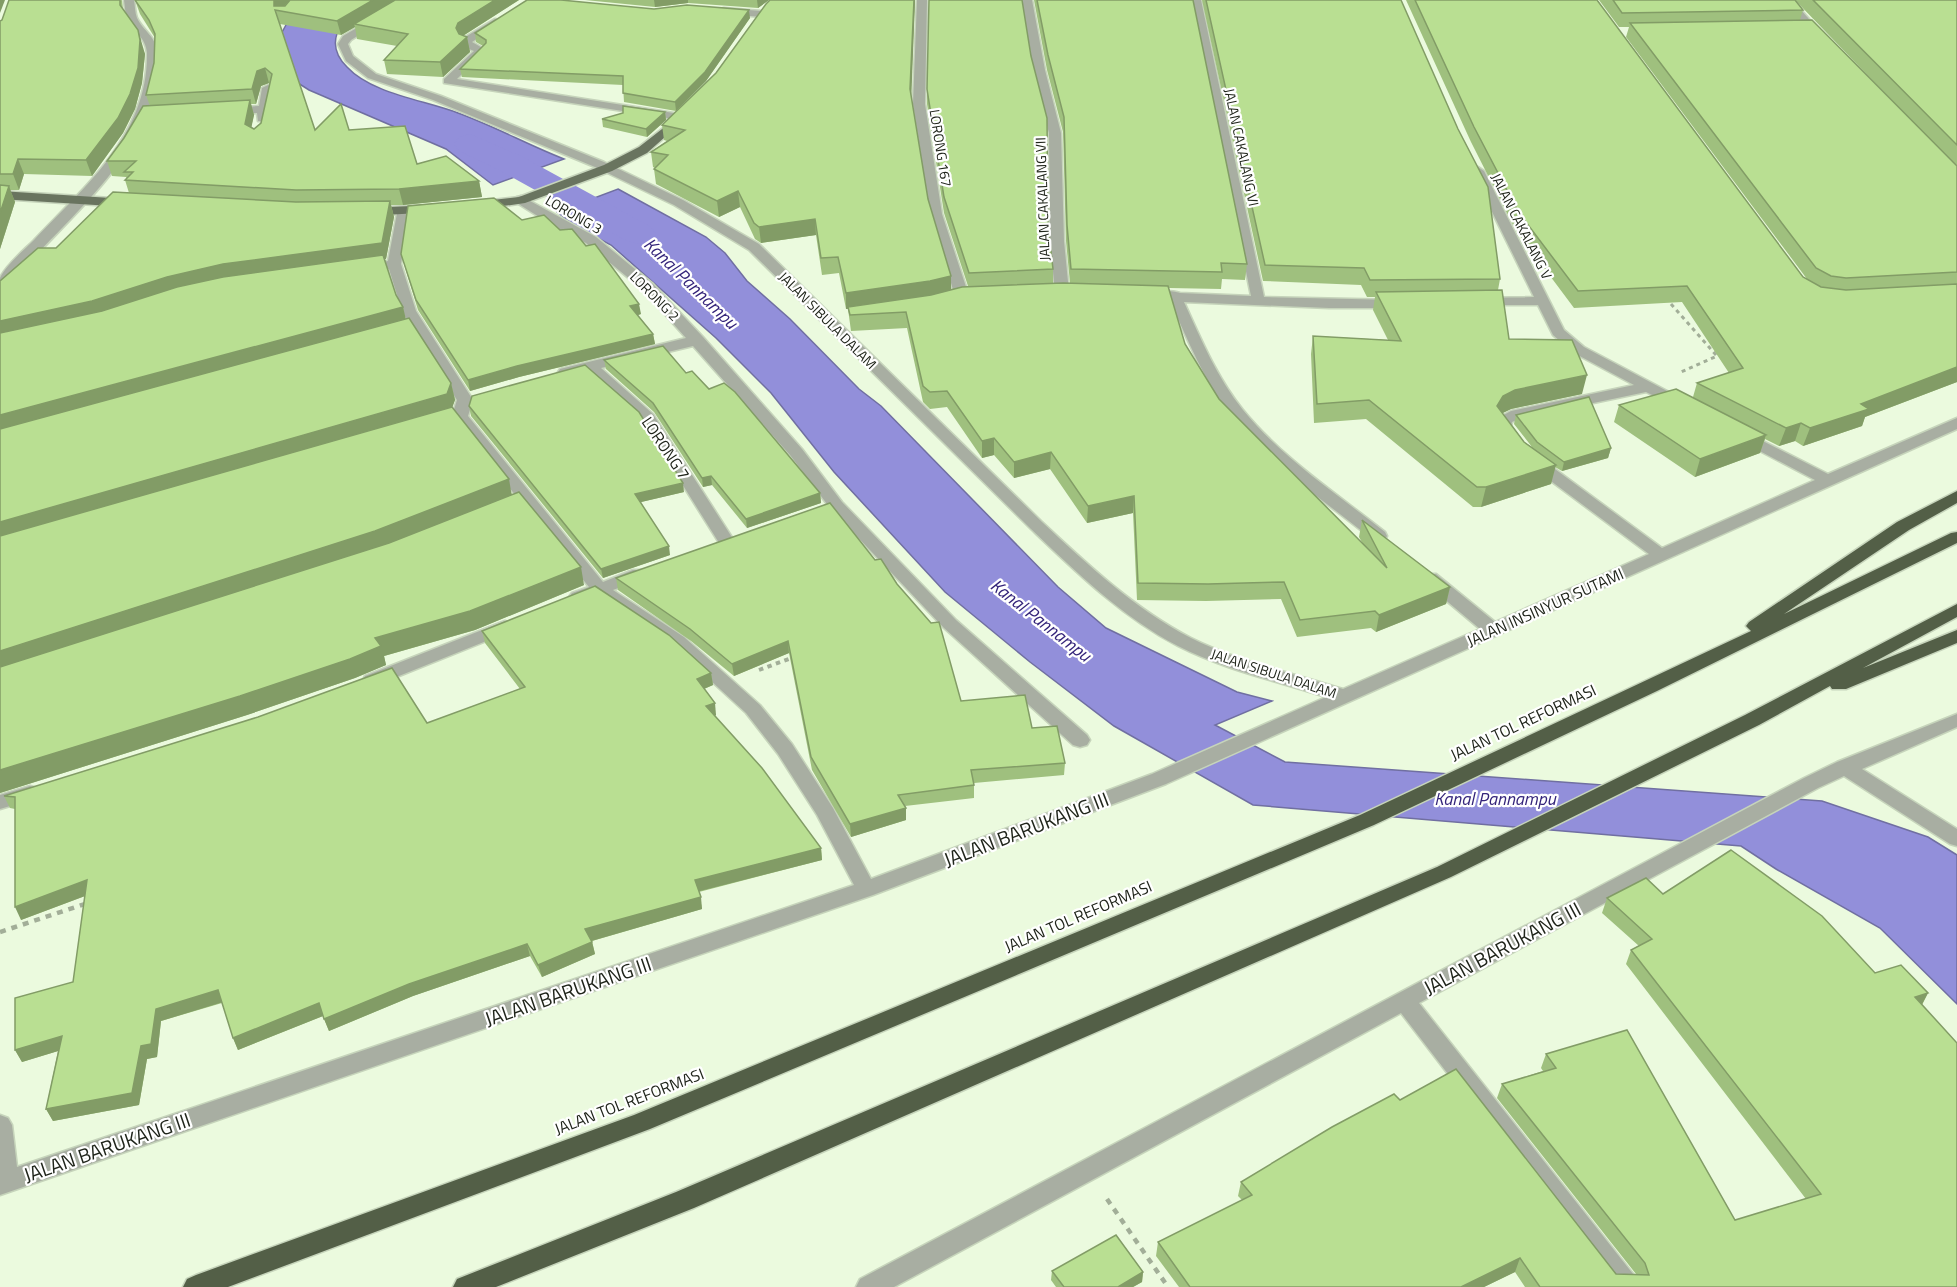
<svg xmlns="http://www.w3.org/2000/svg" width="1957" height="1287" font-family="'Titillium Web',sans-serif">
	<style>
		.water { fill: #928fda; stroke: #706fa1; stroke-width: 1.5 }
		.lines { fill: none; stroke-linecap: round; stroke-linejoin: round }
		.canal { fill: #928fda; fill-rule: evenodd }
		.minor-casing { stroke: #c6d4bb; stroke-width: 3 }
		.major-casing { stroke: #c6d4bb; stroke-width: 3 }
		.highway-casing { stroke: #c6d4bb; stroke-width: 3 }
		.path-far2 { stroke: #a2ae98; stroke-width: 3; stroke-dasharray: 4 4; stroke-linecap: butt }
		.path-far1 { stroke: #a2ae98; stroke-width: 4; stroke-dasharray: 4.5 4.5; stroke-linecap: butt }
		.path { stroke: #a2ae98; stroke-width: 4.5; stroke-dasharray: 6 6; stroke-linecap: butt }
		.minor { fill: #a8aea2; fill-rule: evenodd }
		.major { fill: #69745f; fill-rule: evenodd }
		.highway { fill: #535f47; fill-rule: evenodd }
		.wall { fill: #9fc07e; fill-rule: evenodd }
		.shaded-wall { fill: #829c66 }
		.building { fill: #b9df92; stroke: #829c66; stroke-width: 1.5 }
		.labels { text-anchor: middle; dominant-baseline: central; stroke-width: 4.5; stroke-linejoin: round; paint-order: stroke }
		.far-street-label { font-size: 14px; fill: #20251b; stroke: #fff }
		.street-label { font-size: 16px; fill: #20251b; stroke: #fff }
		.water-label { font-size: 18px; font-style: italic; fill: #34247a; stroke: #fff }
		.near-street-label { font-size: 20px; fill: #20251b; stroke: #fff }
	</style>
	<rect width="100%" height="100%" fill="#ebfade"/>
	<g class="water">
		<path d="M293,12L344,17C334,36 330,50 347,67C372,94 424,100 458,113C494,126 528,145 564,159L493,185L446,149L309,90L290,78L280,36Z"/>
		<polygon points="618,189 706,237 725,253 747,281 790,319 859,389 881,406 1058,587 1106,628 1237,692 1272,701 1215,725 1285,762 1822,801 1928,837 1957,855 1957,1004 1880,928 1776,869 1741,846 1253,805 1114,726 1030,662 945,592 834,472 771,393 716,338 611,245 577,227 557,212"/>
	</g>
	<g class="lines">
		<polygon class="canal" points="470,134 521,156 651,227 656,234 651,241 639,244 627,241 499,170 459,151 454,144 459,137"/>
		<defs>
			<g id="minor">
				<path d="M124,0H134C135,6 135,13 137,18C143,31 157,37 157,53C161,154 61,219 5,291L0,292C0,288 0,282 0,278C6,265 23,251 34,240C85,186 148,135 147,53C146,37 133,32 127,18C125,13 125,6 124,0Z"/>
				<path d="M404,0H416L351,40L348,44L353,56L376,74L441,96L604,162L683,200L759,244L1042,522C1088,565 1135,609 1191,638C1239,662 1292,673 1343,689L1480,629L1424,582L1421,578L1424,574H1436L1495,622L1649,554L1528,464L1526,461L1528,458H1540L1662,548L1815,480L1735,438L1732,435L1735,432H1745L1828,474L1957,418V429L1166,784L873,895L0,1195V1115L8,1118L12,1125L17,1167L854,885L817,815L778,754L746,713L672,645L598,595L578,602L572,601L569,597L572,593L589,587L452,416L457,400L414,332L393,337L386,333L388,330L410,325L402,311L389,269L363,273L356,269L358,266L388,261L398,208H408L409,211L401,264L416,311L473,400L468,416L603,582L633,570H645L648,574L645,578L613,590L684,637L760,705L792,744L833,808L871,879L1152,774L1326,697C1277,681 1225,670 1178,646C1122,617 1076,572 1031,529L749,250L674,205L595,167L433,100L368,78L346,61L338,44L343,36Z"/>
				<polygon points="917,0 927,0 925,104 942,214 969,296 962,300 955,296 930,214 913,104"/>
				<polygon points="1022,0 1032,0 1045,70 1061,133 1064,241 1069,292 1062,296 1055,292 1050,241 1049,133 1033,70"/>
				<path d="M1191,0H1201L1264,297L1398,300L1405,304L1398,308H1329L1184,302C1201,339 1217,378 1243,410C1282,458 1337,494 1385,532L1387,536L1385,540H1373C1325,501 1268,464 1231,415C1204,381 1188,340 1170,301L1147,300L1140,296C1147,290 1172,290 1180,293L1251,296Z"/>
				<polygon points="1781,0 1792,0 1825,37 1825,41 1817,41"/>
				<polygon points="724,8 761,11 766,14 761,17 720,13 720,9"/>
				<polygon points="495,19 499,20 499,24 472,42 486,50 457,79 680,114 686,117 680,120 444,83 444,79 474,51 464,47 461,41 462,39"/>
				<polygon points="268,85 274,88 266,121 258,121 257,113 228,114 222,111 228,108 259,106 262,88"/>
				<polygon points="1478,167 1484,171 1564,330 1584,347 1686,401 1689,404 1686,407 1676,407 1646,392 1521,418 1512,422 1511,426 1521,440 1518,443 1508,443 1495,426 1500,417 1511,411 1634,385 1574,353 1553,335 1538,305 1474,305 1472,302 1479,298 1534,297 1472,171"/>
				<polygon points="521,196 596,237 653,284 703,337 802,449 842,502 956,620 1087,735 1090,740 1087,745 1080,747 1073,745 944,628 830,508 790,455 693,346 601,368 653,414 735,542 733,546 721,546 642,420 587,371 565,376 558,372 560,369 686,338 643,290 586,243 563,232 517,203 515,200 517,197"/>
				<polygon points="505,621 511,623 514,627 511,631 379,684 365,684 363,680 365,676"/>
				<polygon points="1957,714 1957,727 1862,769 1957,829 1957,846 1950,844 1844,776 1818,788 1419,1003 1637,1279 1641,1287 1612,1287 1401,1013 894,1287 856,1287 860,1279 1804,778 1837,762"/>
				<polygon points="30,786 37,788 40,793 37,798 0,809 0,795"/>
			</g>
			<g id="major">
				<polygon points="680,115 684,116 684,120 647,153 612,171 525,203 475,210 469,206 475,202 519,197 604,165 639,147"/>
				<polygon points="0,191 127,199 133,203 127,207 0,199"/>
				<polygon points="433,205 437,206 439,209 437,212 367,216 361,212 367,208"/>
			</g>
			<g id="highway">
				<polygon points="1957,491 1957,503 1909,530 1784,614 1951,533 1957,532 1957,543 1657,691 1374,825 650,1129 228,1287 183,1287 187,1279 196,1275 634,1115 1360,815 1751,631 1746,626 1749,622 1897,522"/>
				<polygon points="1957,604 1957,617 1863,668 1957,630 1957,643 1846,689 1832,689 1830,686 1759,725 1451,877 694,1208 496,1287 453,1287 457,1279 676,1192 1437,867 1745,715"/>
			</g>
		</defs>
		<use href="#minor" class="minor-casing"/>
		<use href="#major" class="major-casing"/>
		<use href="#highway" class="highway-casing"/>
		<polyline class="path-far2" points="1671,304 1717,356 1681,372"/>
		<polyline class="path-far1" points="759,670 794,657"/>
		<g class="path">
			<polyline points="0,932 88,903"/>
			<polyline points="1107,1199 1168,1287"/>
		</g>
		<use href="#minor" class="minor"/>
		<use href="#major" class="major"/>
		<use href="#highway" class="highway"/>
	</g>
	<g class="wall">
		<polygon points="122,0 123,9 145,54 142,83 135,109 123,133 92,176 24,174 19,190 10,190 15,202 0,249 0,21 2,20"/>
		<path d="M135,0H290L284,6L290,0H519L463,36L467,37L470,52L443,77L387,74L384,60L397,46L357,39L355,27L341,35L280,24L315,130H349L417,164L479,181L482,197L403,205H391L394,217L386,259H385L396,295L403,307L405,319L451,383L455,400L452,407L512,494L584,585L475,630L384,656L386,665L355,678L247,715L0,793V281L56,248L129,193L125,180L127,179L126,177L112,176L107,161L150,106L146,95L154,63L155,38L140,14ZM269,83L270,84L261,123L254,129L251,127L254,115L251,104H256L261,86Z"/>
		<polygon points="585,0 769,0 758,8 688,3 655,7"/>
		<polygon points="770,0 915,0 911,94 928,199 951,276 951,289 968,286 944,213 927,104 927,89 1048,225 1053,269 1053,283 1070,283 1066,241 1063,132 1047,70 1034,0 1193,0 1247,264 1245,280 1222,279 1221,289 1169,288 1185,344 1219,399 1363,544 1359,537 1362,520 1450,587 1446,604 1376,632 1371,628 1297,637 1281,599 1206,601 1137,600 1133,513 1087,523 1050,469 1014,478 994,455 982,458 947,407 930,409 923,402 907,328 851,331 848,309 846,309 839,273 822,275 816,235 761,243 755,239 740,207 719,217 656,184 654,169 655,168 653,167 651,152 667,141 664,140 662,125 716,73"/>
		<polygon points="1202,0 1401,0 1500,279 1498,290 1509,339 1582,394 1511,409 1502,413 1524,442 1532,447 1514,424 1516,415 1611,448 1608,458 1562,471 1555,467 1551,484 1481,507 1473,507 1366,419 1314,423 1311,354 1313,336 1388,340 1373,310 1375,297 1367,297 1361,285 1263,281"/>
		<polygon points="1406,0 1597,0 1803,277 1807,279 1626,37 1629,27 1619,27 1599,0 1795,0 1803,10 1800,20 1905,114 1795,0 1957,0 1957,382 1865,417 1862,426 1803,446 1795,441 1779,446 1765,439 1760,453 1695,477 1614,422 1619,405 1693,397 1697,383 1729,373 1682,302 1574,308 1515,229 1471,142"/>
		<polygon points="750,18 706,81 676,111 624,102 623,85 462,77 460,69 483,46 476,42 475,33"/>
		<polygon points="665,112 666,120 647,137 603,127 602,119"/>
		<polygon points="401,254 641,314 638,315 653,334 655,344 519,377 470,391 418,310"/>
		<polygon points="604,360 686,373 709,389 820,493 821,503 747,528 712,485 703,487 654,412 606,369"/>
		<polygon points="469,406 684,492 641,502 670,555 603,578 471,416"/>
		<polygon points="616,578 961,701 1032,728 1065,763 1064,775 974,783 974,798 905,806 906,820 851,837 812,770 789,653 734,676 691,641 618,590"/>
		<polygon points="482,631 711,673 713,685 704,689 716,715 715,716 821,848 822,860 699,892 702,909 592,941 595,954 542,977 530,956 413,996 329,1031 323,1016 238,1050 233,1038 222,1003 161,1021 157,1057 147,1059 139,1105 53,1121 46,1109 58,1051 22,1062 15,1050 73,982 85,896 21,920 15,809 10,808 4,796 427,723 520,689 485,643"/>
		<polygon points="1663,894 1875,973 1928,993 1922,1005 1957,1287 1525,1287 1515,1272 1484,1287 1179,1287 1156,1256 1158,1242 1242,1200 1238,1196 1241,1182 1400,1100 1616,1274 1636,1274 1497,1098 1502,1084 1543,1071 1541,1068 1546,1054 1735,1220 1806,1199 1626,964 1631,950 1639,946 1602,913 1607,898"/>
		<polygon points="1052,1271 1143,1272 1142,1282 1133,1287 1056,1287 1051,1280"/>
	</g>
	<g class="shaded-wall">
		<polygon points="0,0 5,0 0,13"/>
		<polygon points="274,0 290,0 279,11 274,6"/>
		<polygon points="373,0 400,0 354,24 355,27 341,35 337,21"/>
		<polygon points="495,0 519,0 461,37 456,28 458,23"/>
		<polygon points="654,0 688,0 688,3 655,7"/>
		<polygon points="757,0 769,0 758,8"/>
		<polygon points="914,0 915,0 911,104 910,89"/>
		<polygon points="749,10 750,18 706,81 676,111 675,102"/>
		<polygon points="138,30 145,54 142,83 135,109 123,133 92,176 86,160"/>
		<polygon points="467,37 470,52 443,77 440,62"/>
		<polygon points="265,68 269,83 261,86 256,104 252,89 257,71"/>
		<polygon points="250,100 254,115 249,139 245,124"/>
		<polygon points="665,112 666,120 647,137 646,129"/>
		<polygon points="18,159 24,174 19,190 13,174"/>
		<polygon points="479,181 482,197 403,205 399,189"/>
		<polygon points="9,186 15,202 0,249 0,213"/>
		<polygon points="738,191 740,207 719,217 717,201"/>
		<polygon points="390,201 394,217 386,259 228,281 0,340 0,321"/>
		<polygon points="815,219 816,235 761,243 759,227"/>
		<polygon points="951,276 951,292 931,298 846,309 846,293"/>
		<polygon points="639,304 641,314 632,317 630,306"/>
		<polygon points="403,307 407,324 0,435 0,415"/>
		<polygon points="653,334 655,344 519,377 470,391 468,380 517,366"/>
		<polygon points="1957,367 1957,382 1865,417 1862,426 1803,446 1810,428 1861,404"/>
		<polygon points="1587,375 1582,394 1511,409 1499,415 1497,406 1503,396 1515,390"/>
		<polygon points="451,383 455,400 451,411 0,543 0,522"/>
		<polygon points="1801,423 1795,441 1779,446 1786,428"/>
		<polygon points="1766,435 1760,453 1695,477 1700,459"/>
		<polygon points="994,438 994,455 982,458 982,441"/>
		<polygon points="1611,448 1608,458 1562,471 1564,462"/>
		<polygon points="1051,452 1050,469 1014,478 1014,462"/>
		<polygon points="1556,465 1551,484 1481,507 1486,487"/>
		<polygon points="711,476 712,485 703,487 702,478"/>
		<polygon points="509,479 512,497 380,549 0,673 0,651"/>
		<polygon points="683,483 684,492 637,503 635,494"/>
		<polygon points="820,493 821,503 747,528 746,519"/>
		<polygon points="1134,496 1133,513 1087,523 1088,506"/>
		<polygon points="669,546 670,555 603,578 601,569"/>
		<polygon points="581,567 584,585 475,630 384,656 386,665 355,678 247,715 0,793 0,770 375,638"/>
		<polygon points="1450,587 1446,604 1376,632 1379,615"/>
		<polygon points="788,641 789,653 734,676 732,664"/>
		<polygon points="711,673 713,685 699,691 697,679"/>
		<polygon points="715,703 716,715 708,718 706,706"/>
		<polygon points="906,808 906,820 851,837 850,824"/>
		<polygon points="821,848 822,860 696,892 695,880"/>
		<polygon points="87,880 93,893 21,920 15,907"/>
		<polygon points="701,897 702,909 588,942 585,929"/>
		<polygon points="592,942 595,954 542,977 538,965"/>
		<polygon points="527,944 530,956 413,996 329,1031 324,1019 409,984"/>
		<polygon points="218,990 223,1002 161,1021 157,1057 147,1059 139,1105 53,1121 46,1109 141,1046 156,1009"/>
		<polygon points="1928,993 1920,1008 1915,997"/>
		<polygon points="319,1003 323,1016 238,1050 233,1038"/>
		<polygon points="62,1036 68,1048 22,1062 15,1050"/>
		<polygon points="1520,1258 1515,1272 1484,1287 1461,1287"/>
		<polygon points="1143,1272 1142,1282 1133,1287 1118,1287"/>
	</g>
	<g class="building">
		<polygon points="9,0 120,0 120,5 138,30 140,40 138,68 130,94 118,118 86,160 18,159 13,174 0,174 0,21 2,20"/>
		<polygon points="135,0 274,0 274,6 285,6 290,0 373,0 337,21 275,10 315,130 341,104 349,130 405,126 417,164 446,156 479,181 399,189 296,190 125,180 133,172 124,172 136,161 107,161 124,138 143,106 250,100 245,124 254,129 261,123 272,74 265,68 257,71 252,89 146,95 154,63 155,34 149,20"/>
		<polygon points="395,0 495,0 458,23 456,28 459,34 467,37 440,62 384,60 408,34 354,24"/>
		<polygon points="527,0 561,0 654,9 687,5 749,10 705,72 675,102 623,93 623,76 460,69 486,43 486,40 475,33"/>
		<polygon points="770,0 914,0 910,89 928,199 951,276 930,281 846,293 838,257 821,258 815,219 759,227 754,223 738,191 717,201 654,169 668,155 651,152 685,130 662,125 716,73 766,4"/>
		<polygon points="929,0 1022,0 1031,56 1047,118 1048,225 1053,269 969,273 944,197 927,89"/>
		<polygon points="1037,0 1193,0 1247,264 1221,263 1222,272 1071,269 1067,225 1064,117 1048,55"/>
		<polygon points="1206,0 1401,0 1458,129 1488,187 1500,279 1370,280 1364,268 1265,265"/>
		<polygon points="1415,0 1597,0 1803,277 1821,287 1846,290 1957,284 1957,367 1861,404 1869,409 1810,428 1801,423 1786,428 1697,383 1743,368 1687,286 1578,291 1519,213 1474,127"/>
		<polygon points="1613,0 1795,0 1803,10 1622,13"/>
		<polygon points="1813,0 1957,0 1957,145"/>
		<polygon points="1812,20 1957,166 1957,272 1846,278 1831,276 1816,268 1630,23"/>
		<polygon points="623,106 665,112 646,129 602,119 623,113"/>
		<polygon points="0,185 9,186 0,213"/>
		<polygon points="113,192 296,202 390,201 382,243 223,264 167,277 92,301 0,321 0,281 38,248 56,248"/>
		<polygon points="494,198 522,220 544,215 560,230 572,229 586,246 595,244 639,304 630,306 653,334 517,366 468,380 416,300 401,254 408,206"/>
		<polygon points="383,255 396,295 403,307 0,415 0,333 102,311 177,287 223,277"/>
		<polygon points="1063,283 1168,286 1185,344 1219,399 1387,568 1362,520 1450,587 1379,615 1375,611 1300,620 1284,582 1208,584 1138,583 1134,496 1088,506 1051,452 1014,462 994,438 982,441 947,391 930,392 923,386 906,312 850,315 848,307 931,295 962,287"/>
		<polygon points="1502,290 1509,339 1572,340 1587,375 1515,390 1503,396 1497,406 1524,442 1556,465 1486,487 1477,487 1369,400 1317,404 1313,336 1401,341 1376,292"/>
		<polygon points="409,318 451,383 447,394 0,522 0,429"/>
		<polygon points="663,346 686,373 692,371 709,389 724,383 735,392 820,493 746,519 711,476 702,478 653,403 604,360"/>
		<polygon points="585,365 639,412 683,483 635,494 669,546 601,569 469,406 472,396"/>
		<polygon points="1676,389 1766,435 1700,459 1619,405"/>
		<polygon points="1589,397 1611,448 1564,462 1537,442 1516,415"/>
		<polygon points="452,407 509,479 375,531 0,651 0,536"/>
		<polygon points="519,492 581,567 470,611 375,638 381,646 350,659 240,696 0,770 0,667 389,543"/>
		<polygon points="830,503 875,560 881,559 897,584 931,623 939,622 961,701 1025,695 1032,728 1057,726 1065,763 971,770 974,785 898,795 906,808 850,824 811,757 788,641 732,664 690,629 616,578"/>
		<polygon points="595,586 669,635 711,673 697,679 715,703 706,706 762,768 821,848 695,880 701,897 585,929 592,942 538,965 527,944 409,984 324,1019 319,1003 233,1038 218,990 156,1009 151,1044 141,1046 132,1093 46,1109 62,1036 15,1050 15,998 73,982 87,880 15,907 15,797 4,796 258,717 392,668 427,723 525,687 482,631"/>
		<polygon points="1731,850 1822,916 1875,973 1901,965 1928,993 1915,997 1957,1043 1957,1287 1540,1287 1520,1258 1461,1287 1190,1287 1158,1242 1252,1195 1241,1182 1332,1127 1394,1094 1400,1100 1456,1069 1616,1274 1649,1275 1645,1263 1502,1084 1556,1068 1546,1054 1627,1030 1735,1220 1821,1194 1631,950 1652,939 1607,898 1646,878 1663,894"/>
		<polygon points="1116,1235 1143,1272 1118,1287 1064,1287 1052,1271"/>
	</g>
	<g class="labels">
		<g class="far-street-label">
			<text transform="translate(1242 147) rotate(78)">JALAN CAKALANG VI</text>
			<text transform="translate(941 148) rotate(81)">LORONG 167</text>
			<text transform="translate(1042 199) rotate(-92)">JALAN CAKALANG VII</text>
			<text transform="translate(574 214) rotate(30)">LORONG 3</text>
			<text transform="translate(1522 226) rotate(63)">JALAN CAKALANG V</text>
			<text transform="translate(655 296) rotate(45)">LORONG 2</text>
			<text transform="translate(828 320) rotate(45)">JALAN SIBULA DALAM</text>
			<text transform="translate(1274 673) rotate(18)">JALAN SIBULA DALAM</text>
		</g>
		<g class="street-label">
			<text transform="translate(666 448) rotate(56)">LORONG 7</text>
			<text transform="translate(1545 607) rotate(-24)">JALAN INSINYUR SUTAMI</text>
			<text transform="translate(1523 722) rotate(-25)">JALAN TOL REFORMASI</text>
			<text transform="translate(1078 916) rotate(-23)">JALAN TOL REFORMASI</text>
			<text transform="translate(629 1101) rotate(-21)">JALAN TOL REFORMASI</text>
		</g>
		<g class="water-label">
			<text transform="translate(691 283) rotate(44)">Kanal Pannampu</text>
			<text transform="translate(1041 620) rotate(38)">Kanal Pannampu</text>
			<text x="1495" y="798">Kanal Pannampu</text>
		</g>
		<g class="near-street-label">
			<text transform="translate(1026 829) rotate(-21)">JALAN BARUKANG III</text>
			<text transform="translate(1502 948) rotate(-28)">JALAN BARUKANG III</text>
			<text transform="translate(568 991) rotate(-19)">JALAN BARUKANG III</text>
			<text transform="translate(107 1147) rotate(-19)">JALAN BARUKANG III</text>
		</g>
	</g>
</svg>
